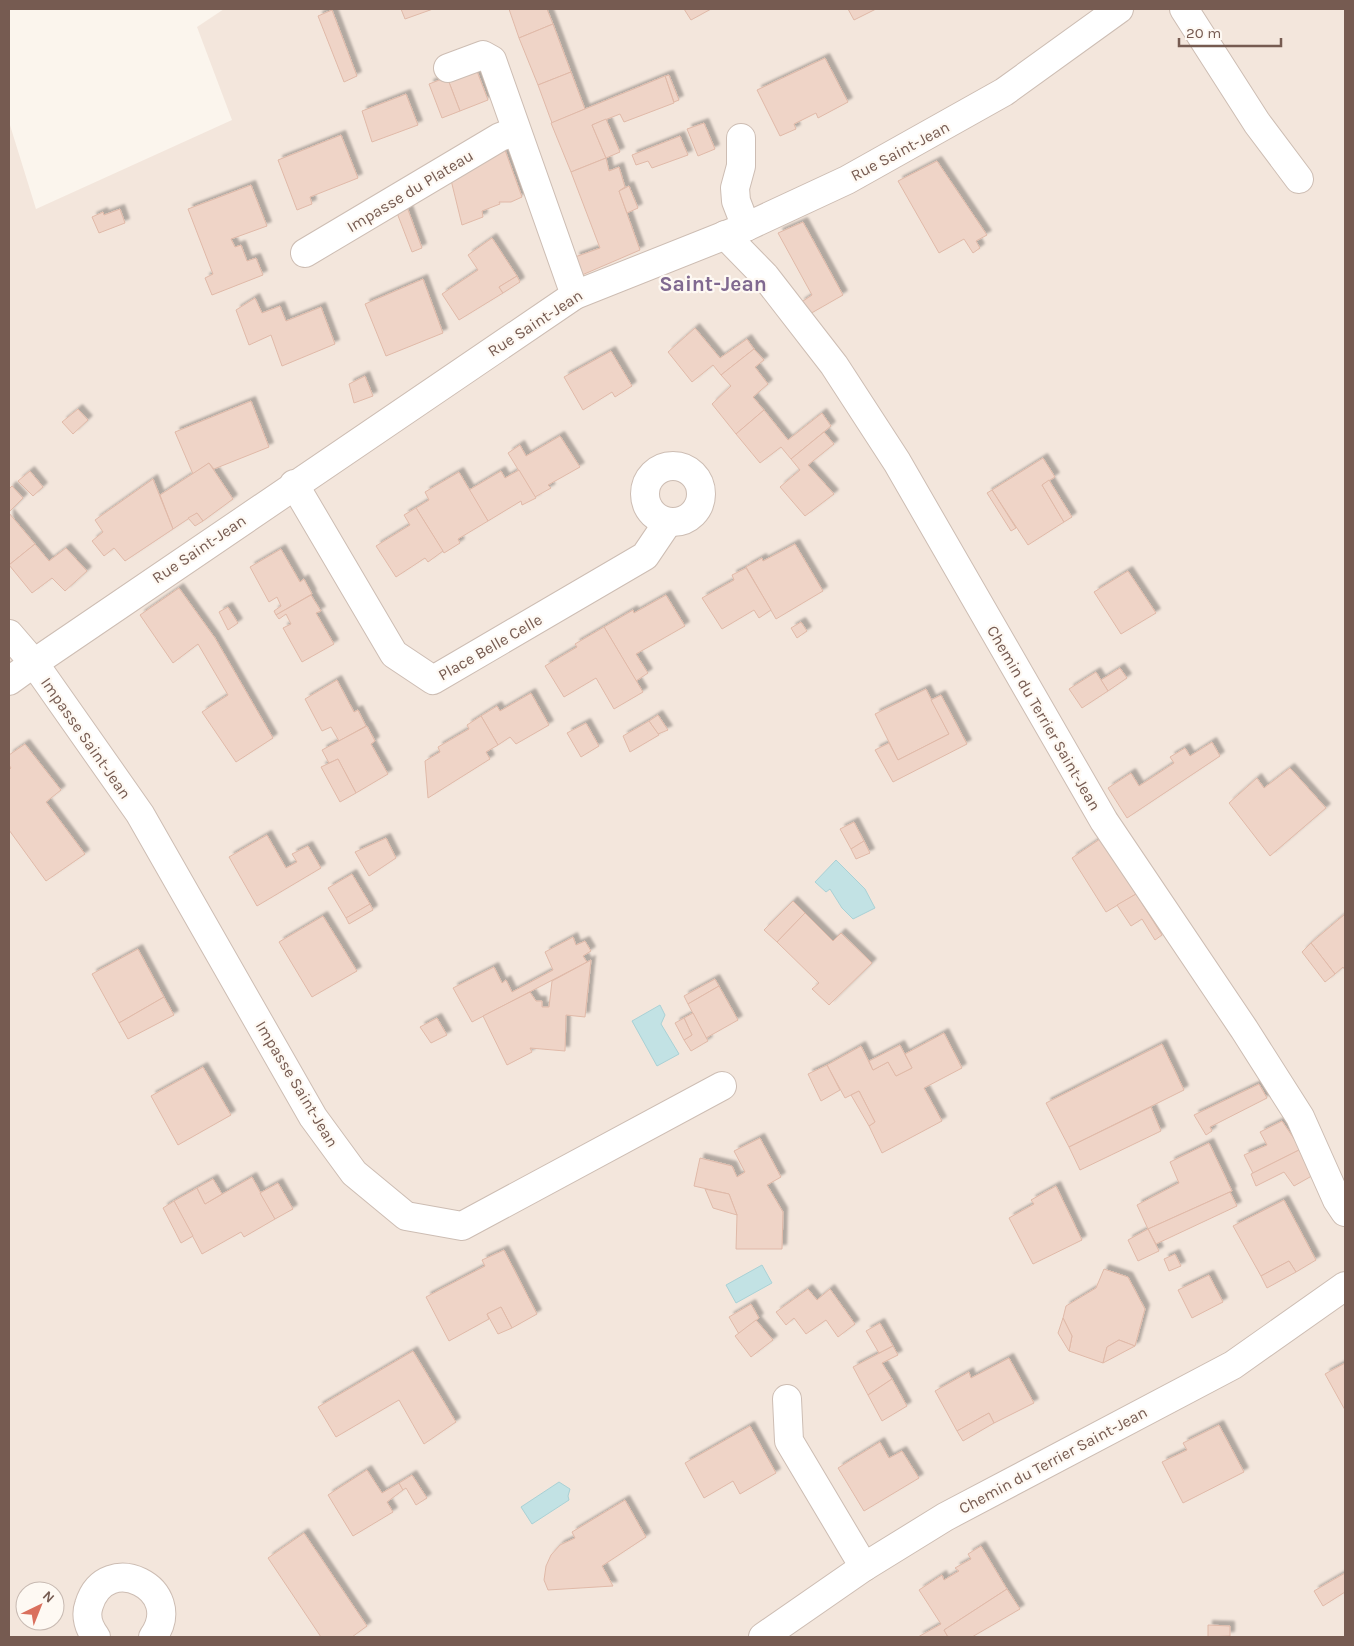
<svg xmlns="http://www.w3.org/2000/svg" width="1354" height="1646" font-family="Karla,sans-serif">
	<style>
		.residential { fill: #f3e6dc; fill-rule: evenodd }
		.water { fill: #c2e2e4; stroke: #a9d1d5 }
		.building { fill: #efd4c7; stroke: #e0b9a8; filter: url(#shadow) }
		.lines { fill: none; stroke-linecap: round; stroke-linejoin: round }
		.minor-casing { stroke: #cdbdb3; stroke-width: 30 }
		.tertiary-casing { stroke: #cdbdb3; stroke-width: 30 }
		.minor { stroke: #fff; stroke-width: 28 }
		.tertiary { stroke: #fff; stroke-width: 28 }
		.labels { text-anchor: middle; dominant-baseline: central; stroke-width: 4.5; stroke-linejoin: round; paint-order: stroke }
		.street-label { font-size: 16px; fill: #765b51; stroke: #fef9f3 }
		.district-label { font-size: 21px; font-weight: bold; fill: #806990; stroke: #fef9f3 }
	</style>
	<defs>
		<filter id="shadow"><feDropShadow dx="4.5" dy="-4.5" stdDeviation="1" flood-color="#0004"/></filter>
	</defs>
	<rect width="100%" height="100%" fill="#fbf5ed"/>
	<path class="residential" d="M224,9H1345V1637H9V122L36,209L232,120L197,27ZM25,1591H55V1621H25Z"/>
	<g class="water">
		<polygon points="836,860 865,889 875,908 853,919 842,908 830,889 826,892 815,882"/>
		<polygon points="660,1005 665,1015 661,1024 679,1054 657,1066 632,1021"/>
		<polygon points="762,1265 772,1283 736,1303 726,1285"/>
		<polygon points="559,1482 570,1489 568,1496 569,1500 532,1524 521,1507"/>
	</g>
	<g class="building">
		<polygon points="401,9 433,9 405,19"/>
		<polygon points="509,9 547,9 553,24 519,38"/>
		<polygon points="684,9 711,9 691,20"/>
		<polygon points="848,9 876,9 854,20"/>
		<polygon points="332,10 357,76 344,82 318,16"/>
		<polygon points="553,24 571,72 538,85 519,38"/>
		<polygon points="825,58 848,102 818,118 816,113 794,124 796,129 780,136 757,90"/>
		<polygon points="475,66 488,100 460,111 447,77"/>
		<polygon points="571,72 585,109 552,123 538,85"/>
		<polygon points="669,75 679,100 674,102 665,76"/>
		<polygon points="665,76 674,103 624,122 620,114 592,125 606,158 571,172 551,123"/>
		<polygon points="447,77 460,111 442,118 429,84"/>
		<polygon points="406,94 418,125 372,142 362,111"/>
		<polygon points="606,119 620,152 606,158 592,125"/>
		<polygon points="704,123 715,149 698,156 687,129"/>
		<polygon points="341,135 358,178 310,197 312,204 297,210 278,160"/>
		<polygon points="680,136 688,155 652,168 648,161 636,165 632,155"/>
		<polygon points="505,150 522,197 511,202 499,202 500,204 482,211 483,217 462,225 451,180"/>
		<polygon points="606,158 609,171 619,167 625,187 619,191 640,250 582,275 575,257 600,248 571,172"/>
		<polygon points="937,161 987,235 976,241 980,248 973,253 964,239 939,253 898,181"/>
		<polygon points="251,185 267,226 231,239 235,247 241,245 247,261 256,258 263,275 212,295 205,278 213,274 188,209"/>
		<polygon points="629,186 638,208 627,213 619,191"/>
		<polygon points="407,207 422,248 412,252 397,213"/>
		<polygon points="120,209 125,223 99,233 92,217 103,212 104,215"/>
		<polygon points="803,222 843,295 808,315 800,303 812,295 778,233"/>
		<polygon points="492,238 517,276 499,287 503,293 459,320 442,294 478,270 468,255"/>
		<polygon points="517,276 520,282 503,293 499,287"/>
		<polygon points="423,279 443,333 386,356 365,304"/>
		<polygon points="255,298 262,313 280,306 286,321 321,307 335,344 282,366 271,335 249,345 236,310"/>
		<polygon points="695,328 720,358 747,339 754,349 721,375 713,365 692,382 668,352"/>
		<polygon points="754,349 764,360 755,367 768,384 753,397 764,410 736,434 712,404 731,386 721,375"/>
		<polygon points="611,351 632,386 615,397 612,392 583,410 564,377"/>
		<polygon points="365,376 373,396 354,403 349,384"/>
		<polygon points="251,401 269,447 214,469 209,463 193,474 175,432"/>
		<polygon points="78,409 88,420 73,434 62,422"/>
		<polygon points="764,410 788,440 822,413 831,426 791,459 781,447 760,463 736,434"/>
		<polygon points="824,432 834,444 808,465 834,494 805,516 780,487 800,470 791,459"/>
		<polygon points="560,436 580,467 548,485 551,488 535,497 508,453 520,445 526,456"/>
		<polygon points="1043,458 1055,477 1042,485 1064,522 1028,545 992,490"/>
		<polygon points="209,463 233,499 203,521 197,513 173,529 160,495"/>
		<polygon points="519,470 536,498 522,505 521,501 488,521 469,490 501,471 505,478"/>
		<polygon points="30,471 43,487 33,496 18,481"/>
		<polygon points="459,472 488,521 458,539 460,543 444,553 416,508 429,500 425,492"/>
		<polygon points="153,479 173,529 125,561 114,548 104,556 92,541 103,532 95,520"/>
		<polygon points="1049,480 1072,517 1064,522 1042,485"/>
		<polygon points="12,486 23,498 9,512 9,489"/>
		<polygon points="992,490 1016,528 1011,531 987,493"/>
		<polygon points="416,508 443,551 428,562 425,558 396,577 376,546 410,525 404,515"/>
		<polygon points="9,513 35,544 9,565"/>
		<polygon points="197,513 203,521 195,526 188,518"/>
		<polygon points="35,544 49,561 66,548 87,571 65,591 52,578 32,593 9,565"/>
		<polygon points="795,544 823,591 776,619 746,567 762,558 763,561"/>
		<polygon points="281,549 300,582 304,579 312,594 276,615 274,611 281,606 277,597 269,602 250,567"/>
		<polygon points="746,568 771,610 759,618 754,610 722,629 702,598 734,580 732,575"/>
		<polygon points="1128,571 1156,613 1121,634 1094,592"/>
		<polygon points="179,588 215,638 273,738 236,762 202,712 228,695 198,644 173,663 140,615"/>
		<polygon points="311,595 321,611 316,613 334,644 302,662 283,628 291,624 286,614 279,619 276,615"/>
		<polygon points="666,595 685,626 636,654 648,673 636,681 604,627 633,610 634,613"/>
		<polygon points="228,607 238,623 228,630 219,612"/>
		<polygon points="801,622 807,631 797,638 791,628"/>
		<polygon points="604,627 643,692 614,709 596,678 564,697 545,666 577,647 575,644"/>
		<polygon points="1120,668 1127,678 1108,691 1101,680"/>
		<polygon points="1096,672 1108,691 1082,708 1069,689"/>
		<polygon points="337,680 354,712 358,710 366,726 339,741 331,727 322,731 305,699"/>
		<polygon points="926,689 949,734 898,760 875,714"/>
		<polygon points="531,693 549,725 516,744 510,737 498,745 481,716 497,706 500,711"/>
		<polygon points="941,695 967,744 893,782 875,750 889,743 898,760 949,734 931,700"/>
		<polygon points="658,715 668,730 658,734 649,721"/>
		<polygon points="481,716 498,745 486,752 490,759 428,798 425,761 440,752 438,747 469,729 467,725"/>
		<polygon points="649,721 659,735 630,752 623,736"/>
		<polygon points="586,723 599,746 581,757 567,733"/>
		<polygon points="367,726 375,741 371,744 388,774 356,793 338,759 329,763 322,750"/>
		<polygon points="1212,742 1220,756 1127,818 1108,788 1131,773 1139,786 1174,763 1170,757 1185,748 1190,756"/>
		<polygon points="25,744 61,790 46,802 85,854 46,881 9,830 9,770 11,768 9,765 9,755"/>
		<polygon points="338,759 356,793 340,802 321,767"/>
		<polygon points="1290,768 1326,808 1270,856 1229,803 1257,778 1264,788"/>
		<polygon points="854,822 864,841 851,849 840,829"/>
		<polygon points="267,835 286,868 297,862 292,854 308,846 321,868 257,906 229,857"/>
		<polygon points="386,838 396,858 369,876 355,852"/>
		<polygon points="1100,839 1136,894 1106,912 1072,858"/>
		<polygon points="864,841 870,853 856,859 851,849"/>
		<polygon points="352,874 370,904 346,918 328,888"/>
		<polygon points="1136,894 1162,935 1155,940 1142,919 1131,926 1117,905"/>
		<polygon points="793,901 805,913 777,942 764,930"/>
		<polygon points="370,904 373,910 349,924 346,918"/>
		<polygon points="805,913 833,941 841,933 872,963 829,1005 812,989 819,983 777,942"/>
		<polygon points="1345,914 1345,970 1343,967 1335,974 1311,943"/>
		<polygon points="323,916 357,971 312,997 279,942"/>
		<polygon points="573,937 576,945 585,941 591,951 583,956 587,962 472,1022 453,988 494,967 502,983 506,980 512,992 553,970 545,952"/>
		<polygon points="1311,943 1335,974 1325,982 1302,952"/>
		<polygon points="138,949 164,997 119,1023 92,974"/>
		<polygon points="591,960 585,1017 566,1015 565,1051 530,1048 532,1052 507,1065 483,1016 530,992 536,1001 542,1001 542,1007 549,1007 552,981"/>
		<polygon points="715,979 719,986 688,1004 684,996"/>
		<polygon points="719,986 738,1020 706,1038 688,1004"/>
		<polygon points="164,997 174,1015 128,1039 119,1023"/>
		<polygon points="693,1013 708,1041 691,1051 684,1040 692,1035 684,1018"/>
		<polygon points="437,1018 447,1035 431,1043 420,1027"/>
		<polygon points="684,1018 692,1035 684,1040 675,1023"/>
		<polygon points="944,1033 962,1068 924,1088 942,1121 882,1153 869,1126 875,1122 859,1091 845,1098 827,1065 861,1046 873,1070 888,1062 896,1076 912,1068 905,1054"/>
		<polygon points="1162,1044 1184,1090 1069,1147 1046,1103"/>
		<polygon points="900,1045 912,1068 896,1076 888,1062 873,1070 869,1061"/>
		<polygon points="827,1065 840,1090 821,1101 808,1074"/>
		<polygon points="203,1067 231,1115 178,1145 151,1096"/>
		<polygon points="1259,1084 1267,1098 1210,1127 1212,1131 1206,1135 1194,1115"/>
		<polygon points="859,1091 875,1122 869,1126 851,1095"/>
		<polygon points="1151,1107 1161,1131 1080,1170 1069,1147"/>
		<polygon points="1282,1121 1301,1149 1253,1173 1244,1155 1267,1145 1260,1132"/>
		<polygon points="760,1138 781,1177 767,1185 783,1212 782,1249 736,1249 737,1215 729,1194 694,1186 700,1158 732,1166 737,1177 745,1172 734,1151"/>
		<polygon points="1209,1143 1232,1191 1148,1229 1137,1205 1179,1183 1170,1162"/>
		<polygon points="1301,1149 1317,1173 1294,1186 1284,1172 1256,1186 1251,1174"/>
		<polygon points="252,1177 275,1219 244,1237 241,1232 202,1254 174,1201 197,1188 205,1204"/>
		<polygon points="213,1179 222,1194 205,1204 197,1188"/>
		<polygon points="278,1183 293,1209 275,1219 260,1193"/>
		<polygon points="1056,1186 1082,1240 1033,1264 1009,1218 1034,1204 1031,1200"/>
		<polygon points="705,1189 729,1194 737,1215 713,1208"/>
		<polygon points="1230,1192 1237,1206 1156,1244 1148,1229"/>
		<polygon points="1284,1200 1316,1260 1296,1272 1289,1261 1261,1276 1233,1226"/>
		<polygon points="174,1201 193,1236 181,1243 163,1208"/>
		<polygon points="1148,1229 1159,1251 1138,1261 1128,1240"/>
		<polygon points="504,1250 537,1314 512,1328 501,1307 487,1314 489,1319 449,1341 426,1297 485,1266 482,1260"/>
		<polygon points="1175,1254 1181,1266 1169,1271 1164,1259"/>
		<polygon points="1289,1261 1296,1272 1267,1288 1261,1276"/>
		<polygon points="1104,1269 1128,1277 1145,1309 1135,1346 1119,1340 1107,1347 1103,1363 1069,1351 1072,1336 1063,1318 1066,1306 1096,1288"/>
		<polygon points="1209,1275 1223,1302 1192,1318 1178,1290"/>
		<polygon points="808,1289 817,1300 830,1289 855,1324 838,1337 826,1320 806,1334 794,1318 786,1325 776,1312"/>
		<polygon points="751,1304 759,1318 739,1334 729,1317"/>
		<polygon points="501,1307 512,1328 498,1334 487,1314"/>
		<polygon points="1063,1318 1072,1336 1069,1351 1058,1333"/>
		<polygon points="756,1320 773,1340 751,1357 735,1336"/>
		<polygon points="880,1323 893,1346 879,1353 866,1331"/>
		<polygon points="1119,1340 1135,1346 1103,1363 1107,1347"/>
		<polygon points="893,1346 898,1355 882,1363 892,1379 868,1395 853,1367"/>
		<polygon points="413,1351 456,1422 424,1444 399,1400 336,1437 318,1407"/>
		<polygon points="1009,1358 1034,1403 994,1423 989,1413 957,1431 935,1391 969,1372 971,1378"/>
		<polygon points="1345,1363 1345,1410 1325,1374"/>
		<polygon points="892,1379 907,1406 882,1421 868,1395"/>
		<polygon points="989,1413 994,1423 963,1441 957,1431"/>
		<polygon points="1219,1425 1244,1472 1183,1503 1162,1462 1187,1450 1183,1443"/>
		<polygon points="750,1426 776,1473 740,1494 733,1481 704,1498 685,1463"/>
		<polygon points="880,1442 889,1458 902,1451 919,1478 864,1511 838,1468"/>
		<polygon points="367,1470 382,1493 399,1483 403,1490 387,1502 393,1512 353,1536 328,1495"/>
		<polygon points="412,1475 427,1498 416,1505 406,1488 403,1490 399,1483"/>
		<polygon points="625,1500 646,1537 602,1566 613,1586 548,1590 544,1580 546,1566 551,1555 560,1545 575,1538 572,1532"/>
		<polygon points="304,1533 367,1626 352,1637 321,1637 268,1558"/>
		<polygon points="981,1546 1007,1589 944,1630 948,1637 918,1637 941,1624 919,1590 942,1575 944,1580 959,1571 955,1568 971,1559 968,1554"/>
		<polygon points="1345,1573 1345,1592 1323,1606 1314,1591"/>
		<polygon points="1007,1589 1020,1609 972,1637 948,1637 944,1630"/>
		<polygon points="1208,1625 1230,1626 1230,1636 1208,1637"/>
	</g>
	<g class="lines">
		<defs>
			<g id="minor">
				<polyline points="1184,9 1257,123 1299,179"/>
				<polyline points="448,68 483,55 492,60 575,295"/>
				<polyline points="741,138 741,166 735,188 736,201 746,227"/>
				<polyline points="725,235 765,276 834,365 897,462 1104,821 1244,1029 1300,1117 1337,1200 1345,1212"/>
				<polyline points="305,253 500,137 516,131"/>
				<circle cx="673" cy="494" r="28"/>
				<polyline points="294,484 394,654 433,680 645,556 668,522"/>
				<polyline points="9,681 34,663 140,814 313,1117 354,1173 406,1216 462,1226 722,1086"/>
				<polyline points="787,1399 789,1441 864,1567"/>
				<path d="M96,1637C89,1628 85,1616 89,1605C106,1549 187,1589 153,1637"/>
				<polyline points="763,1637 864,1567 945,1517 1233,1365 1345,1286"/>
			</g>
			<polyline id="tertiary" points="9,634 34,663 575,295 746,227 847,180 1004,92 1119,9"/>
		</defs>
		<use href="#minor" class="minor-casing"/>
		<use href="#tertiary" class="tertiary-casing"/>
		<use href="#minor" class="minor"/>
		<use href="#tertiary" class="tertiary"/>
	</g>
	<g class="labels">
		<g class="street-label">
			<text transform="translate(900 151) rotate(-28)">Rue Saint-Jean</text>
			<text transform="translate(410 191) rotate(-31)">Impasse du Plateau</text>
			<text transform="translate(535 323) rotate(-33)">Rue Saint-Jean</text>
			<text transform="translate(199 549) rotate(-34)">Rue Saint-Jean</text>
			<text transform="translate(490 647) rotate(-30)">Place Belle Celle</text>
			<text transform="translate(1044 718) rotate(60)">Chemin du Terrier Saint-Jean</text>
			<text transform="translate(86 738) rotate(55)">Impasse Saint-Jean</text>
			<text transform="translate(297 1084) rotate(59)">Impasse Saint-Jean</text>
			<text transform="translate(1053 1460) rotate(-28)">Chemin du Terrier Saint-Jean</text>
		</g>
		<g class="district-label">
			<text x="713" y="284">Saint-Jean</text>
		</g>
	</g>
	<rect width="1354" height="1646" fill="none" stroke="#765b51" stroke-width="20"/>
	<g transform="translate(40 1606) rotate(43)"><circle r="24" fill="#fef9f3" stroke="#c8bab2"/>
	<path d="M0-4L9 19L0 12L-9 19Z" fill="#da705d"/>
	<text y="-8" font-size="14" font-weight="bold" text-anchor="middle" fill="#765b51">N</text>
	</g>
	<path d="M1179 38v8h102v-8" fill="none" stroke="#765b51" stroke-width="2.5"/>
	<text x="1186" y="38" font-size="15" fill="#765b51" stroke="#fef9f3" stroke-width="4" paint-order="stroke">20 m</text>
</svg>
